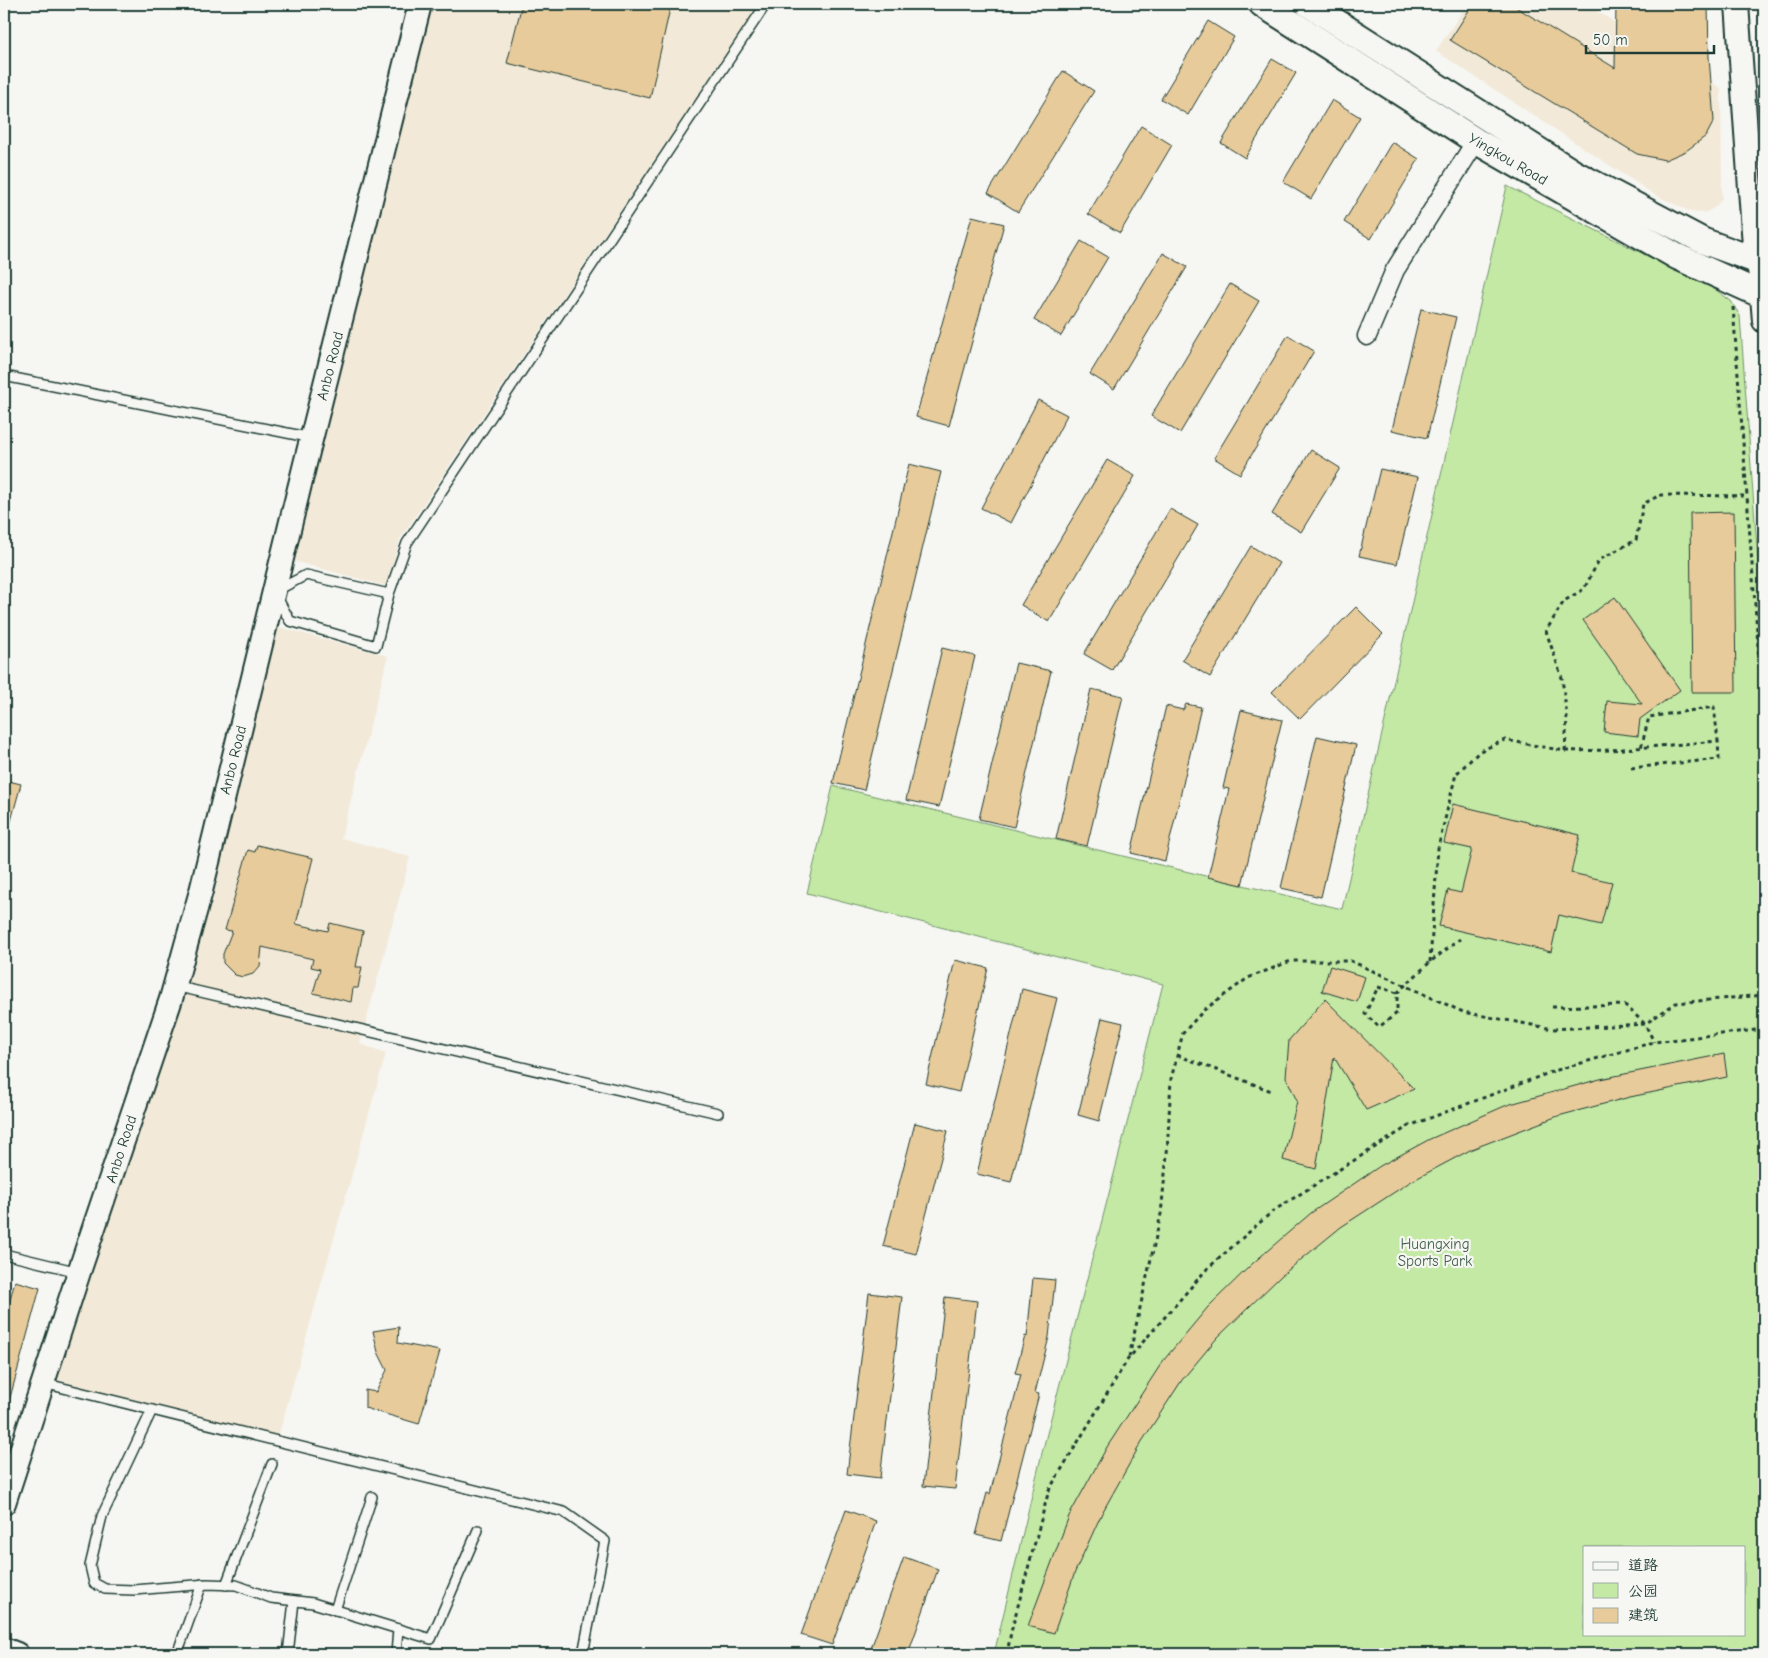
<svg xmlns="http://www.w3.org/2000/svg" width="1768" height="1658" font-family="'Comic Neue','LXGW WenKai TC',sans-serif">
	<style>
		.built { fill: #f2e9d8 }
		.green { fill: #c3e9a4; stroke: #71936c; fill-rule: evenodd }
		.building { fill: #e8cb9b; stroke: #1f3d34 }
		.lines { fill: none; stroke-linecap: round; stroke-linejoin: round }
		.service-casing { stroke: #1f3d34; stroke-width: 12 }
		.minor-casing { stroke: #1f3d34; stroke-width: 21 }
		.tertiary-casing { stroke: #1f3d34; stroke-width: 26 }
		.secondary-casing { stroke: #1f3d34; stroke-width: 29 }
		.path { stroke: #1f3d34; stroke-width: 3; stroke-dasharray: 4 4; stroke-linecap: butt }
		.service { stroke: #f6f6f2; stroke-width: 9 }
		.minor { stroke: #f6f6f2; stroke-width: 18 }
		.tertiary { stroke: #f6f6f2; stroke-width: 22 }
		.secondary { stroke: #f6f6f2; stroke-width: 25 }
		.labels { text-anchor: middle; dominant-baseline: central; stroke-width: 4.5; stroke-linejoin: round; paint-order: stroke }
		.street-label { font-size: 15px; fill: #1f3d34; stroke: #f6f6f2 }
		.park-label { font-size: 15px; fill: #405f4a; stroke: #f6f6f2 }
	</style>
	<rect width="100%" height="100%" fill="#f6f6f2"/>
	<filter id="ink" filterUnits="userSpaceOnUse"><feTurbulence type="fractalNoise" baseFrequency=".02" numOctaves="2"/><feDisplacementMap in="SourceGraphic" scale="10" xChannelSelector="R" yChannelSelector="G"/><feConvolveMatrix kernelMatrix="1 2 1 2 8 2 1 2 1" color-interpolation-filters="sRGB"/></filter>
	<g filter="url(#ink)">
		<g class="built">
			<polygon points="432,4 759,4 400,539 386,586 293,561"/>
			<polygon points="1467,4 1585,4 1721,88 1722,199 1714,208 1704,213 1691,212 1655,195 1436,51"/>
			<polygon points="278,627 388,656 341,838 410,857 360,1044 386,1053 277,1441 54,1379 230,809"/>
		</g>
		<path class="green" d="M1507,186L1716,290L1731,301L1740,316L1764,644V1654H994L1042,1453L1163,984L807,893L833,786L1342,909ZM1584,1547H1744V1634H1584Z"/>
		<g class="building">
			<polygon points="522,4 671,4 650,98 507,63"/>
			<polygon points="1473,4 1511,4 1615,68 1616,4 1708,4 1709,57 1714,121 1706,136 1686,151 1665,160 1637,154 1450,40"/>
			<polygon points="1208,21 1234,37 1188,115 1161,99"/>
			<polygon points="1272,59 1296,73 1245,158 1221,143"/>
			<polygon points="1063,71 1094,91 1018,212 988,193"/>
			<polygon points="1332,100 1360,117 1311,199 1283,182"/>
			<polygon points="1141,126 1172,145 1120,233 1088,214"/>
			<polygon points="1392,142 1419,159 1371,239 1344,222"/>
			<polygon points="972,216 1004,224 949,426 916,417"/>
			<polygon points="1081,241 1108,257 1061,336 1034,320"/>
			<polygon points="1163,253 1187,267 1114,389 1090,374"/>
			<polygon points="1230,284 1259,301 1180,433 1151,416"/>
			<polygon points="1421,309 1456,317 1427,438 1392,430"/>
			<polygon points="1288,335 1314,351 1240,474 1214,458"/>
			<polygon points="1038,400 1067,415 1011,523 981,508"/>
			<polygon points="1311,450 1340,468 1301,532 1272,514"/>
			<polygon points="1107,460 1135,476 1049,622 1021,605"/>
			<polygon points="909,464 941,472 864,790 833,783"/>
			<polygon points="1380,469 1418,477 1397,564 1359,556"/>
			<polygon points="1170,509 1198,525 1112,670 1084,654"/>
			<polygon points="1734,512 1736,692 1692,692 1690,513"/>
			<polygon points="1251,546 1279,563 1210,677 1182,660"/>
			<polygon points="1615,597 1680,690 1640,719 1638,736 1604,732 1607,701 1642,704 1583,620"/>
			<polygon points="1356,607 1383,634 1300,719 1272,692"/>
			<polygon points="942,648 975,656 939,807 906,800"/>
			<polygon points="1016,663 1051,671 1014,827 979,819"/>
			<polygon points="1091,689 1123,696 1087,846 1056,839"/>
			<polygon points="1186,704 1201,707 1165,861 1131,853 1166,706 1183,710"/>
			<polygon points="1241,710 1282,720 1242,885 1208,877 1229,789 1223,788"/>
			<polygon points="1317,736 1356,745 1321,897 1281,888"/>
			<polygon points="4,780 21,784 8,832 4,832"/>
			<polygon points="1453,804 1580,835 1571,873 1612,882 1601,925 1559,915 1551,952 1439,926 1448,890 1461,893 1472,849 1444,843"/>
			<polygon points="257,845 313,858 296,924 328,931 330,923 363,931 356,967 362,967 358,988 353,988 351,1002 313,993 320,969 311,967 313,959 262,947 260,966 253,974 243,977 235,975 223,963 223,954 232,931 225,930 248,850 255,852"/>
			<polygon points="955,960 988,968 959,1092 926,1084"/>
			<polygon points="1330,966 1365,977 1357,1002 1322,991"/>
			<polygon points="1022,989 1057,998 1011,1182 977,1174"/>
			<polygon points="1325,999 1414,1089 1366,1110 1334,1057 1316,1169 1283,1160 1297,1101 1286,1077 1289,1040"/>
			<polygon points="1102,1018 1123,1023 1099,1121 1078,1115"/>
			<polygon points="1724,1054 1727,1077 1630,1097 1558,1116 1472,1149 1410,1182 1341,1227 1281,1276 1217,1338 1182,1380 1141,1443 1102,1513 1075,1572 1054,1633 1028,1626 1069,1516 1107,1447 1163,1361 1208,1307 1252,1264 1311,1213 1380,1166 1430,1139 1507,1105 1600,1079"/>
			<polygon points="915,1123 948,1131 916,1254 883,1246"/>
			<polygon points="1033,1278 1055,1280 1049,1337 1035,1393 1039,1394 1001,1541 976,1535 987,1493 990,1494 1021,1374 1015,1373 1025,1336 1027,1337"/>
			<polygon points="15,1281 40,1288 8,1405 4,1405 4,1321"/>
			<polygon points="869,1293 902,1297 880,1478 847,1474"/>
			<polygon points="945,1297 977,1301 955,1489 923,1486"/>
			<polygon points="399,1327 398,1343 440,1351 419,1424 365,1408 365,1390 376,1392 387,1370 378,1352 373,1331"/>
			<polygon points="846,1510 876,1521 832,1645 801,1635"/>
			<polygon points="904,1557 938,1569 908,1654 869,1654"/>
		</g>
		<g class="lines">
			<defs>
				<g id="service">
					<polyline points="4,376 312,438"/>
					<polyline points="389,594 306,575 274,592 290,621 376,646 389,594 407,543 766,4"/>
					<polyline points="175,986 718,1113"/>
					<polyline points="4,1254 79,1272"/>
					<polyline points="43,1383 564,1512 605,1541 583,1654"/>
					<polyline points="152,1410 102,1516 90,1566 94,1583 105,1589 134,1590 207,1584 236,1585 271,1598 313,1603 431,1639 478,1530"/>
					<polyline points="226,1585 272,1464"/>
					<polyline points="335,1610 372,1497"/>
					<polyline points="177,1654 202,1584"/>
					<polyline points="288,1654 294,1601"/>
					<polyline points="396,1654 398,1629"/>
				</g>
				<g id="minor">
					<polyline points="1755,260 1762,296"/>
					<polyline points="1367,336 1395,270 1476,141"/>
				</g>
				<g id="tertiary">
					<polyline points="1737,4 1755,260"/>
					<polyline points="1762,296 1764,321"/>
					<polyline points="4,1503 79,1272 171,999 201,891 304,468 420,4"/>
					<polyline points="4,1649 17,1654"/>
				</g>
				<g id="secondary">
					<polyline points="1262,4 1476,141 1676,256 1764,296"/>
					<polyline points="1308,4 1574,173 1703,241 1755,260 1764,262"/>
				</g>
			</defs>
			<use href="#service" class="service-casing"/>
			<use href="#minor" class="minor-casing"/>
			<use href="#tertiary" class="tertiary-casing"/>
			<use href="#secondary" class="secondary-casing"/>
			<g class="path">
				<polyline points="1733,307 1764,726"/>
				<polyline points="1565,751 1567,717 1562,678 1546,631 1564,601 1584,589 1599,560 1636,540 1643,504 1660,495 1747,496"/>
				<polyline points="1631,768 1719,759 1718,741"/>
				<polyline points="1430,962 1438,848 1456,774 1480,751 1505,740 1565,751 1611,750 1718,741 1714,707 1649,717 1641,748"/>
				<polygon points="1378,987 1397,993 1397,1013 1379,1027 1365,1014"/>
				<polyline points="1397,993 1430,962 1460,939"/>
				<polyline points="1552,1007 1625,1005 1645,1024 1654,1042"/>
				<polyline points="1177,1055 1274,1092"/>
				<polyline points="1129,1357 1161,1214 1167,1154 1171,1079 1183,1033 1204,1010 1248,978 1291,961 1351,961 1463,1012 1553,1029 1645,1024 1676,1003 1764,995"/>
				<polyline points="1007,1654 1011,1632 1049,1490 1128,1359 1207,1269 1273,1211 1409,1126 1554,1071 1654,1042 1764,1029"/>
			</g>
			<use href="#service" class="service"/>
			<use href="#minor" class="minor"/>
			<use href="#tertiary" class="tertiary"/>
			<use href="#secondary" class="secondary"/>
		</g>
	</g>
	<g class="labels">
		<g class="street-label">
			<text transform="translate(1508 159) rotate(30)">Yingkou Road</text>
			<text transform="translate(330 366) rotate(-76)">Anbo Road</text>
			<text transform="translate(233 760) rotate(-76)">Anbo Road</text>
			<text transform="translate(121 1149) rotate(-72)">Anbo Road</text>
		</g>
		<g class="park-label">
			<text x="1435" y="1244">Huangxing<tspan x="1435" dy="17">Sports Park</tspan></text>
		</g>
	</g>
	<rect width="1768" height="1658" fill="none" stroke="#f6f6f2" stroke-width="20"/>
	<rect x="10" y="10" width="1748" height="1638" fill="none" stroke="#1f3d34" stroke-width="2" filter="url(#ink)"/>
	<rect x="1583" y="1546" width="162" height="90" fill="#f6f6f2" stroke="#a0aca6"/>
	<rect x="1593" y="1562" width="25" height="8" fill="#f6f6f2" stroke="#a0aca6"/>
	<text x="1628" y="1570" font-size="15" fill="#1f3d34">道路</text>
	<rect x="1593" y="1583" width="25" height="15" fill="#c3e9a4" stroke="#a0aca6"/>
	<text x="1628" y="1596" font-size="15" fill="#1f3d34">公园</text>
	<rect x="1593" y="1608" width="25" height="15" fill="#e8cb9b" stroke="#a0aca6"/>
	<text x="1628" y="1620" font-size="15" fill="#1f3d34">建筑</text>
	<path d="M1586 45v8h128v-8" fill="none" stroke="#1f3d34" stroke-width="2.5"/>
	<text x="1593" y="45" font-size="15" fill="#1f3d34" stroke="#f6f6f2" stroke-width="4" paint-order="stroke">50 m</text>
</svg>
